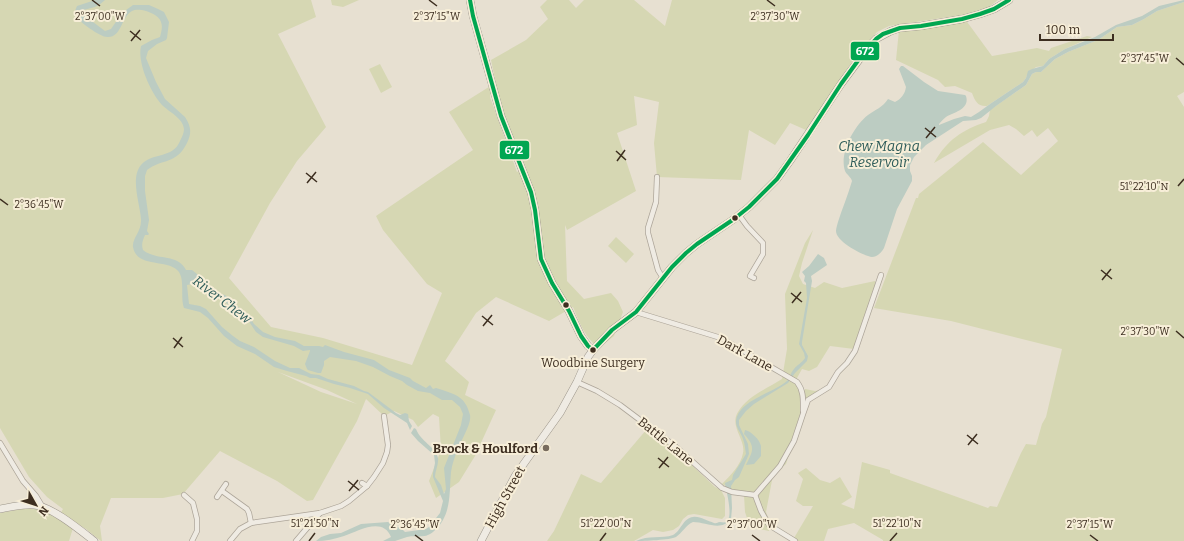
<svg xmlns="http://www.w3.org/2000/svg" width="1184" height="541" font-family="Bitter,serif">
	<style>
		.green { fill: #d6d7b3; fill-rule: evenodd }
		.water { fill: #bcccc2 }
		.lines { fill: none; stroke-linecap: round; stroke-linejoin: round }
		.street-casing { stroke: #ada599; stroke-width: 6 }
		.secondary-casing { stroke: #9c958a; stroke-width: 8 }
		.street { stroke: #efebe3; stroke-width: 4.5 }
		.secondary { stroke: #efebe3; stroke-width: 7 }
		.bus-1-casing { stroke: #f7eed8; stroke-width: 7 }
		.bus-1 { stroke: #00a651; stroke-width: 4 }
		.ticks { fill: none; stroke: #3d2e20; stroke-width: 1.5 }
		.bus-dot { fill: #3d2e20; stroke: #f7eed8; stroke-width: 1.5 }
		.poi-dot { fill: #786c5e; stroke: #f7eed8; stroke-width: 1.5 }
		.labels { text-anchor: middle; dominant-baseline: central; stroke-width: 4; stroke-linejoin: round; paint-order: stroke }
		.bus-label { font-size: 12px; fill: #3d2e20; stroke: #f7eed8 }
		.street-label { font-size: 13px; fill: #3d2e20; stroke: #f7eed8 }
		.poi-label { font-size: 13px; font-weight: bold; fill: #3d2e20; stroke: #f7eed8; text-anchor: end }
		.water-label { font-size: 14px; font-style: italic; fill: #2f5d5a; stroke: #f7eed8 }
		.ticks-label { font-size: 10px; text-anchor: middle; fill: #3d2e20; stroke: #f7eed8; stroke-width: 4; stroke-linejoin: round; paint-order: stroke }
		.line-badge { stroke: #f7eed8; stroke-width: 1.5 }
		.badge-label { font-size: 11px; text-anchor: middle; font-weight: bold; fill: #fff }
	</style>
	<rect width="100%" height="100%" fill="#e7e0d1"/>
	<g class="green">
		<path d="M0,0H311L316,17L278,34L326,127L297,161L270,203L229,278L271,327L323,338L412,365L442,293L427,284L383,230L376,216L473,150L449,112L492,85L490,97L517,172L526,168L500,104L491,60L526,40L548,19L540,7L547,0H569L576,8L584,0H634L665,26L672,0H998L989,7L962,15L889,26L877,32L864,46L851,63L806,130L790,123L775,145L749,130L741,180L657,177L654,143L659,102L634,96L637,125L617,133L636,191L567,230L565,225L567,281L584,299L611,293L618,301L623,312L614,336L604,344L593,343C583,333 578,319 573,307L549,321L496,297L476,313L445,361L469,382L465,395L496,410L475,456L459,482L436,498L429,481L441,450L439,417L433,414L418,427L413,420L394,411L384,416L366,399L357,421L313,500L307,501L277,481L220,451L183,494L163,498H111L100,526L102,541H101L86,529L60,514L63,509L47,497L29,477L0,428ZM278,372L327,390L357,404L321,392Z"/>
		<polygon points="331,0 359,0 343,7 332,5"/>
		<path d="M1184,2V92L1177,96L1184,107V541H883V540L854,523L828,529L824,541H798L794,538L813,506H803L796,501L803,479L798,473L806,468L820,480L830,483L840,477L852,497L841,504L854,509L862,462L890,470V473L988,508L990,506L997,507L1021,453L1026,444L1036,445L1042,424L1046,417L1062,349L951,321L874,308L916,198H918L919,194L983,142L1021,175L1058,141L1048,128L1037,137L1032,130L1024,136L1016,129L1009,125L990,130L934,163C947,140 962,130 986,122L989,116L990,110L1026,85L1032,74L1036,72H1041L1055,59L1068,52L1098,40L1117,27L1132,25L1144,19L1157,11Z"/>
		<path d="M965,19L992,56L1037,48L1049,51L1051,48L1087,36L1092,37L1065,49L1049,59L1043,66L1036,67L1027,75L1026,78L1023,82L987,106C978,107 975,101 972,93L955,86L945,87L938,80L896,60L899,30Z"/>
		<polygon points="380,64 392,87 381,93 369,69"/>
		<path d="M813,230L802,263L799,276L803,284L815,288L824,282L842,288L875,281L876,285L854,349L830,346L817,367L809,371L802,369L797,378L805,391V389L815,391L821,390L804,407L786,464L773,475L766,512L770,523L769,531L750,527L745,512L744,495L733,490L722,484C730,476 741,465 743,453C746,440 729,426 738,412C746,397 768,388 782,379L787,349L785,294L805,243Z"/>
		<polygon points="616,237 634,254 626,263 608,246"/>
		<polygon points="647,429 679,453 715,487 721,490 725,498 725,516 722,519 694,514 688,515 683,519 679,526 673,530 663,532 653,530 634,541 547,541 554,531 581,474 598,482 601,483"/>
		<polygon points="33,507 43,510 73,528 69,541 0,541 0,513"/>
	</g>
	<g class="water">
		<path d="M95,0H105C98,7 92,8 83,10L81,13L105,31L111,29L122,13L133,5H149L158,9L164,12L169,22L167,38L166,40L157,44L148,51L146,58L156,82L165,99L185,117C191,126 192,133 187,143C176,165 163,158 147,170L145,176V191L149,220L147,231L149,234L148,235H145C143,240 141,244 143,250C156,261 178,253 186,270H192L197,274L203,283L216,293L225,295L236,305L248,314L254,324L263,332L275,337L295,341L304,346H319L323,347L325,345L344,352L374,360L389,370L410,378L413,381L426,388L430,385L433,389L436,388C454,394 465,395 470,415C472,423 461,440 458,449C455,456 452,464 451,472C449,494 452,516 433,532C425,539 417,535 407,537C403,538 399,540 395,541C392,541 387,541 383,541L391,537C383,516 358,531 344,536C335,539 325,541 316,541L321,537L330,534L341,533L361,524L388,522C393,526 400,526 405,532L426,529L429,527L440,513L443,501L433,477V473L435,463L434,455L418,441L411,433L414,428L416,429C421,442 435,446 438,458C439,464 435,471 435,477L441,485L444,494L446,489L444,468L461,425L463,414L460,407L452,400H442L430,393L418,391L407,385L402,381L390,376L373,367L356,361L330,357L324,361V365L321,373H318L308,370L307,369L305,364L310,351V350L303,351L294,346L263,337L256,332L248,320L244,316L222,300L209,295L197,283L187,285L189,304L200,306L206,309L222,327L233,336L240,341L254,347L275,361L290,368H299L311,374L319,375L328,379L354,386L364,391L368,392L396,413L400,415L405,413L408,414L409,421L412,426L410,430L407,423L384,408L368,394L350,388L334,384L316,378H310L306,376L287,371L274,367L255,354L237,346L224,336L208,318L200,312L184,308C180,297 185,282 179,272C169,258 137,269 133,247C132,238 142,231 141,219C140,204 130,178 141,165C152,152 173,159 180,141C182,137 184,133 184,129C183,118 169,112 162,105C151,93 137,63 141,46L152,40L160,37C161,33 163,27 161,22C159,14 140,7 132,11C121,17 122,37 108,37C101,38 80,22 75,16V11L77,6Z"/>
		<path d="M1184,0V2L1157,11L1144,19L1132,25L1117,27L1098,40L1068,52L1055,59L1041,72H1036L1032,74L1026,85L996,106L981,118L976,120L963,121L926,145L914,157L910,165V171L912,176V181L897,209L884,248C882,252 877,257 872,257C864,256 836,242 836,231C836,229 837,225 838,222C842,209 848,195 852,181C851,177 847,175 845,171C839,153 854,126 868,115C875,110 883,107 888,99L895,102C901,99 905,94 906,87L899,69L901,66H903L924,82L938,91L965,95L966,96C970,109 955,112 946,117C943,119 941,122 939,124V125L954,119L965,116L971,117L979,112L990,104L1023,82L1026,78L1028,71L1032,69L1043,66L1049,59L1065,49L1095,37L1116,25L1142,16L1159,6Z"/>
		<path d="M818,254L824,258L827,265L811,276L812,281L802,342V345L808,356L807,361L795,373L788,383L754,404L746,411L739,420V425L748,444L749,454L739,477L735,480L731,486L732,508L731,519C721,532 706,522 693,522C686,525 682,533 676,537C670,540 644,541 636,541C648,535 662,539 673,535C681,531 683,518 693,517C700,516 707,521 714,523C717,524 717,522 720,522C722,522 724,523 726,522C734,517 726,491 725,483L732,480L733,475L746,454C745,449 745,444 743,439C741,433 736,428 736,422C737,400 775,393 788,380C790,377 791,372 794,369C797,365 802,363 805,358L804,353L799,344L807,298L806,283L804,281L805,276L802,272L809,266Z"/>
		<path d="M745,430C751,431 760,440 761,446C761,449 761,453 761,456L754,464L746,465C753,451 756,447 744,434Z"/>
	</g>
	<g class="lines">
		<defs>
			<g id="street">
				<polyline points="657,177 656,202 648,228 648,233 658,270 663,278"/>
				<polyline points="739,215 747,226 763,243 763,254 750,276 754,278"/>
				<path d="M636,312L721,338L797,382C804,391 803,400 803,411"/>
				<polyline points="577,382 597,391 620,405 676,447 722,488 732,492 755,495"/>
				<polyline points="0,443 23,481 36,496 42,506"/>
				<polyline points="362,483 367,486"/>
				<polyline points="222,491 247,509 249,513 251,523"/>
				<polyline points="184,495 193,503 197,519 197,531 192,541"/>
				<polyline points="755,495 780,466 794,441 803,414 808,400 829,387 838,372 847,363 855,351 881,275"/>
				<polyline points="755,495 761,511 769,525 795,541"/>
				<polyline points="217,497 226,484"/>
				<polyline points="230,541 240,529 251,523 320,513"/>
				<polyline points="296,541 320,513 341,506 349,501 367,486 374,477 383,463 387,452 388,445 384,416"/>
			</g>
			<g id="secondary">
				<polyline points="470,0 473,16 501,116 531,192 535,210 541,259 552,283 569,311 581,336 588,346 593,350"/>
				<path d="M0,509C11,507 23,504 34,505C51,506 80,530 94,541"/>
				<polyline points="481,541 515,476 560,413 577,382 588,357 593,350 612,330 636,312 672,267 686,253 697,244 734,219 749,207 777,179 790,161 841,84 870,45 876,39 891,31 900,28 921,26 962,19 980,14 994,9 1009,0"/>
			</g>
		</defs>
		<use href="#street" class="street-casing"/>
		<use href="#secondary" class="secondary-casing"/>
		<use href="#street" class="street"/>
		<use href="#secondary" class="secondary"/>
		<defs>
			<polyline id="bus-1" points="470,0 473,16 501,116 531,192 535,210 541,259 552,283 569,311 581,336 588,346 593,350 612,330 636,312 672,267 686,253 697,244 734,219 749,207 777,179 808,135 841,84 865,51 876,39 883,34 900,28 921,26 962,19 980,14 994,9 1009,0"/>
		</defs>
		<use href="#bus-1" class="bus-1-casing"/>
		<use href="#bus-1" class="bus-1"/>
	</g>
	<path class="ticks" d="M92,0L100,6M429,0L437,6M767,0L775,6M130,31L141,40M131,41L140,30M1176,58L1184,65M925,128L936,137M926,138L935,127M616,151L626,160M617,161L625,150M306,173L317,182M307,183L316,172M1178,186L1184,179M0,199L8,205M1101,270L1112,279M1102,280L1111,269M791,293L802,302M792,303L801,292M482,316L493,325M483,326L492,315M1176,331L1184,338M173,338L183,347M174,348L182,337M967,435L978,444M968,445L977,434M658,458L669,467M659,468L668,457M348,481L359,490M349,491L358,480M415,535L423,541M752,535L760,541M1090,535L1098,541M309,541L315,533M600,541L606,533M890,541L897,533"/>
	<g class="bus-dot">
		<circle cx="735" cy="218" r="3.5"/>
		<circle cx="566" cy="305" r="3.5"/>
		<circle cx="593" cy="350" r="3.5"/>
	</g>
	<circle class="poi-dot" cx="546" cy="448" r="4"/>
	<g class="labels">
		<g class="bus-label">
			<text x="593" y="363">Woodbine Surgery</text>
		</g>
		<g class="street-label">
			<text transform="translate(745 353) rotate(29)">Dark Lane</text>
			<text transform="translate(666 441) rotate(39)">Battle Lane</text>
			<text transform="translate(505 497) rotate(-61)">High Street</text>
		</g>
		<g class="poi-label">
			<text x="538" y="448">Brock &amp; Houlford</text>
		</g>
		<g class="water-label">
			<text x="879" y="146">Chew Magna<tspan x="879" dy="16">Reservoir</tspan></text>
			<text transform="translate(222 300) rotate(37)">River Chew</text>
		</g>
	</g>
	<g class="ticks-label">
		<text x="775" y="20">2°37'30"W</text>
		<text x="100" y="20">2°37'00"W</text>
		<text x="437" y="20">2°37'15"W</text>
		<text x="1145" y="62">2°37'45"W</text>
		<text x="1144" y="190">51°22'10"N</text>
		<text x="39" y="208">2°36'45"W</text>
		<text x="1145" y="335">2°37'30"W</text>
		<text x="315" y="527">51°21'50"N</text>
		<text x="606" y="527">51°22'00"N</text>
		<text x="897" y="527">51°22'10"N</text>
		<text x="415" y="528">2°36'45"W</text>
		<text x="752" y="528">2°37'00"W</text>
		<text x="1090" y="528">2°37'15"W</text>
	</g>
	<g class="line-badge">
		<rect x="850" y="41" width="30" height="20" rx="4" fill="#00a651"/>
		<rect x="499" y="140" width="31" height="20" rx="4" fill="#00a651"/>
	</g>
	<g class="badge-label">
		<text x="865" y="55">672</text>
		<text x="514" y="154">672</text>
	</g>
	<g transform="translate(36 505) rotate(129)" stroke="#f7eed8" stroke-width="3" paint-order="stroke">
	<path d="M0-3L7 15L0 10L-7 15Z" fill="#3d2e20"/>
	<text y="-6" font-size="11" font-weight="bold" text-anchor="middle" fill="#3d2e20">N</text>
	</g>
	<path d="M1040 34v6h73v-6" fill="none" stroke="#3d2e20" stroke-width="2"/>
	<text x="1046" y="34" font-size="12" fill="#3d2e20" stroke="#f7eed8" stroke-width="3" paint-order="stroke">100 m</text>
</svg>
